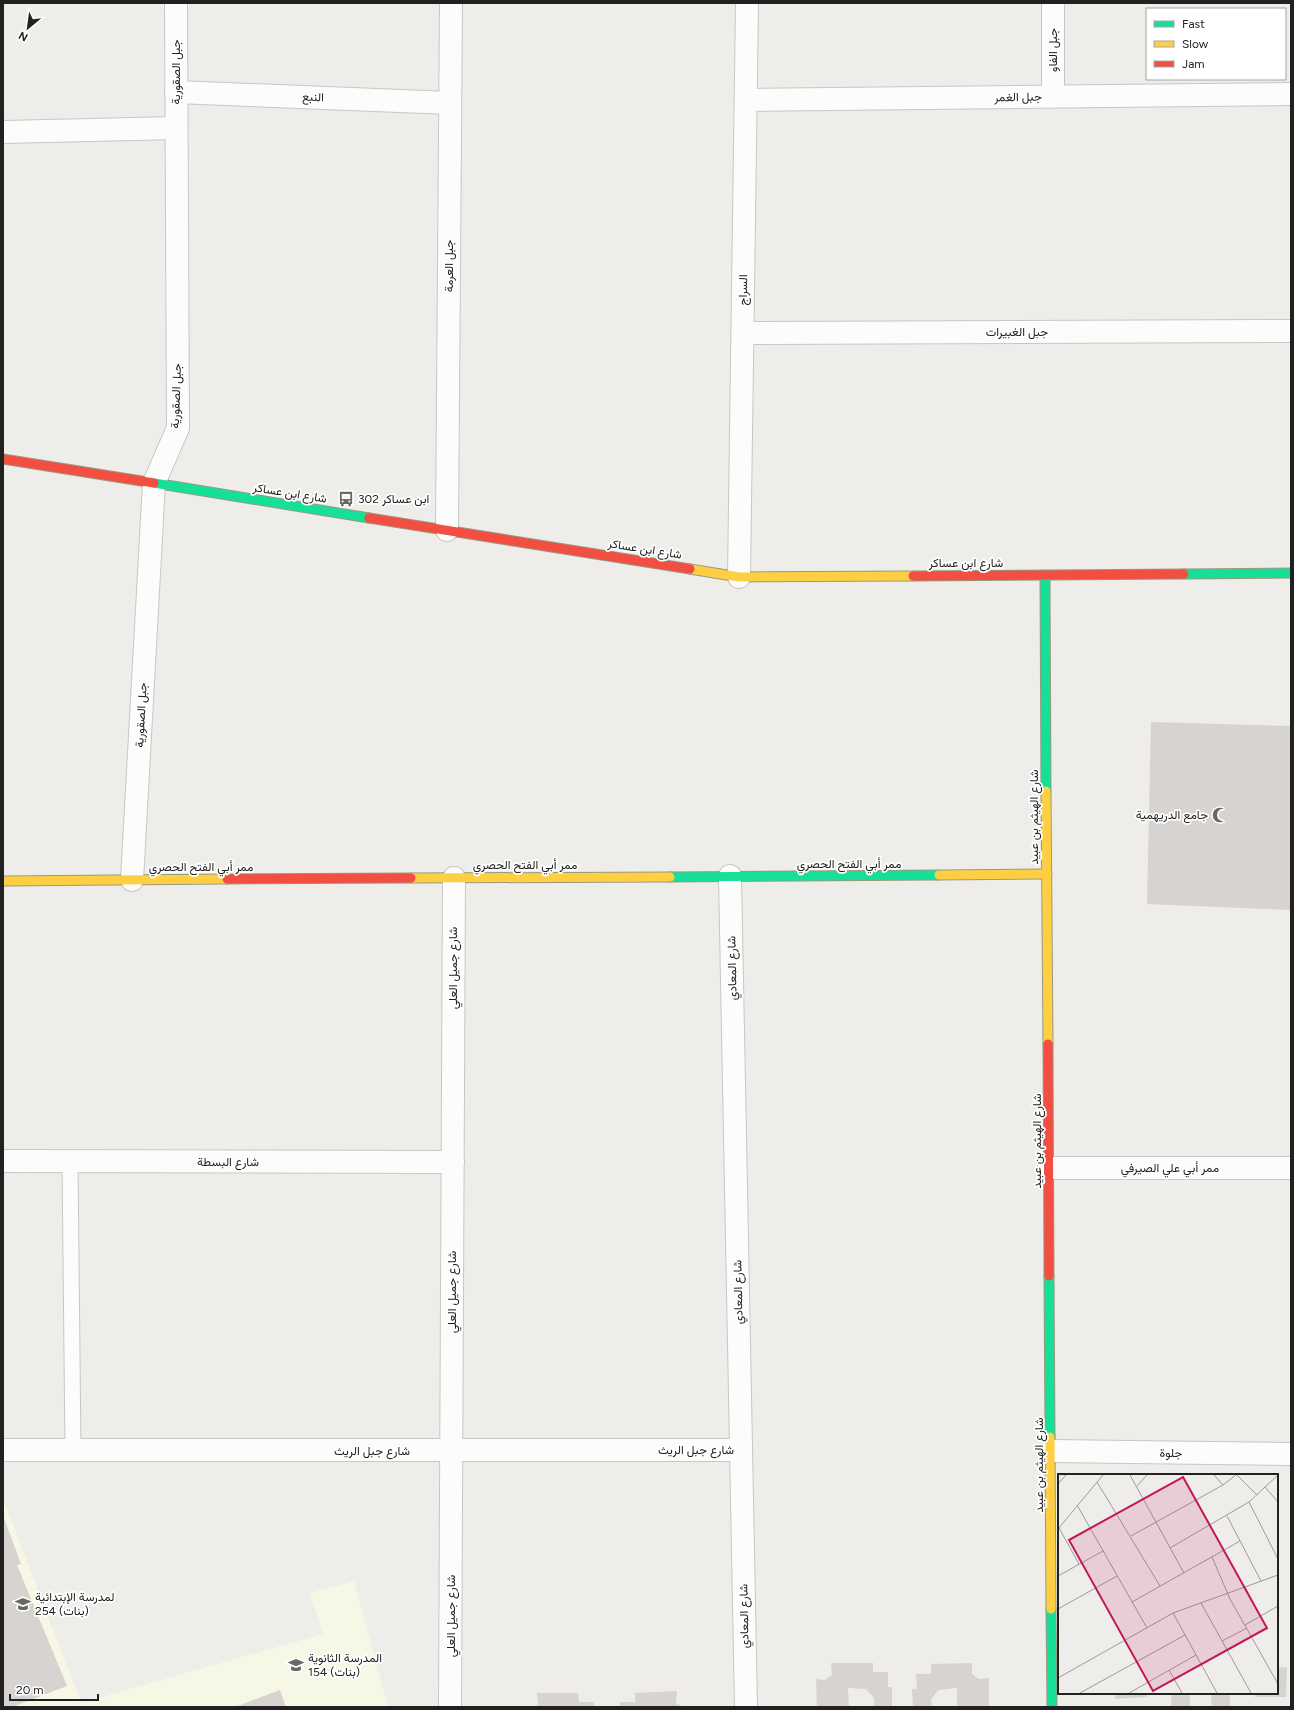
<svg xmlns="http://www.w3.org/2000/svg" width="1294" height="1710" font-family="Figtree,Vazirmatn,sans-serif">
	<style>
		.education { fill: #f7f7e5 }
		.building { fill: #d6d3d0 }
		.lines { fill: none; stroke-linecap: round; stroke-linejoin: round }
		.lane-casing { stroke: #c8c7c5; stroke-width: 17 }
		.street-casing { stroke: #c8c7c5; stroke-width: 24 }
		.fast-casing { stroke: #989a7f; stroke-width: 11 }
		.slow-casing { stroke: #989a7f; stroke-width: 11 }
		.jam-casing { stroke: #989a7f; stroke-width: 11 }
		.lane { stroke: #fdfcfc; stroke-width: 15 }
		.street { stroke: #fdfcfc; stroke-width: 22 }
		.fast { stroke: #16e098; stroke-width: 9 }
		.slow { stroke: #ffcf43; stroke-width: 9 }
		.jam { stroke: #f24e42; stroke-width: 9 }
		.labels { text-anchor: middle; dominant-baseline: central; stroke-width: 3.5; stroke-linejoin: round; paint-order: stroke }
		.street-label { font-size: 12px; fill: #212121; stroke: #fff }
		.poi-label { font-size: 12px; fill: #212121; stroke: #fff; text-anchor: start }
		.inset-road { fill: none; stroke: #9d9b99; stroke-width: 1 }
		.view { fill: #c2185b; fill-opacity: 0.15; stroke: #c2185b; stroke-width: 2 }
		.inset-edge { fill: none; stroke: #212121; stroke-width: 2 }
	</style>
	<rect width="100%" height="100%" fill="#efede9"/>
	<polygon class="education" points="5,1504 81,1703 323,1634 310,1593 354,1581 388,1707 3,1707 3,1505"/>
	<g class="building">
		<polygon points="1151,722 1291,726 1291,910 1147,904"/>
		<polygon points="3,1515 21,1564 17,1565 67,1686 12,1707 3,1707"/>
		<polygon points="831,1663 873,1663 873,1672 888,1672 888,1687 892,1687 892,1707 874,1707 874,1698 866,1689 848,1688 849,1707 817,1707 816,1679 825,1680 832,1675"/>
		<polygon points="972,1663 972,1674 979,1679 989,1678 989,1707 957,1707 957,1688 938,1690 931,1700 932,1707 913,1707 912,1689 917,1689 916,1674 931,1674 931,1664"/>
		<polygon points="1287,1667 1286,1697 1255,1697 1255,1693 1277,1693 1277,1668"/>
		<polygon points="280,1690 286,1707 235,1707"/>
		<polygon points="677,1691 676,1703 683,1707 620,1707 620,1702 635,1702 635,1693"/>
		<polygon points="537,1693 578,1693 579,1702 594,1702 594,1707 535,1707 538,1704"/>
		<polygon points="1115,1693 1147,1693 1147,1697 1115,1699"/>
		<polygon points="1172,1693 1190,1693 1190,1706 1171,1707"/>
		<polygon points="1211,1693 1230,1693 1230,1707 1212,1707"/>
	</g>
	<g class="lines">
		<defs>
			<polyline id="lane" points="70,1161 73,1451"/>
			<g id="street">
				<polyline points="176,92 450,103"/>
				<polyline points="1053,96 1053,3"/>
				<polyline points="746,100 1291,94"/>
				<polyline points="3,132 176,128"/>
				<polyline points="743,333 1291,331"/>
				<polyline points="447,530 451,3"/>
				<polyline points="739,577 747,3"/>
				<polyline points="730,876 746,1707"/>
				<polyline points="132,880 154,483 178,428 176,3"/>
				<polyline points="3,1161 453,1162"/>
				<polyline points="1049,1168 1291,1168"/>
				<polyline points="3,1450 741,1450"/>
				<polyline points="1051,1451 1291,1454"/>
				<polyline points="450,1707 454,878"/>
			</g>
			<g id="fast">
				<polyline points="154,483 369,518"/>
				<polyline points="1184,574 1291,573"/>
				<polyline points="1045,575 1046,791"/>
				<polyline points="670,877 939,875"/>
				<polyline points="1049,1276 1050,1437"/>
				<polyline points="1051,1609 1052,1707"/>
			</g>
			<g id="slow">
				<polyline points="690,569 739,577 913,576"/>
				<polyline points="1046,791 1048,1044"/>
				<polyline points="939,875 1047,874"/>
				<polyline points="411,878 670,877"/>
				<polyline points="3,881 227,879"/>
				<polyline points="1050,1437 1051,1609"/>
			</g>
			<g id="jam">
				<polyline points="3,459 154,483"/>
				<polyline points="369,518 690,569"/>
				<polyline points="913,576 1184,574"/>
				<polyline points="227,879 411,878"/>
				<polyline points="1048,1044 1049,1276"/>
			</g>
		</defs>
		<use href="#lane" class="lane-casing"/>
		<use href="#street" class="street-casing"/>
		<use href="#fast" class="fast-casing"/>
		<use href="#slow" class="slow-casing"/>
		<use href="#jam" class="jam-casing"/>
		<use href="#lane" class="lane"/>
		<use href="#street" class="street"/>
		<use href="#fast" class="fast"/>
		<use href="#slow" class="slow"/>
		<use href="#jam" class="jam"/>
	</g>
	<defs>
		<symbol id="bus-bare" viewBox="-9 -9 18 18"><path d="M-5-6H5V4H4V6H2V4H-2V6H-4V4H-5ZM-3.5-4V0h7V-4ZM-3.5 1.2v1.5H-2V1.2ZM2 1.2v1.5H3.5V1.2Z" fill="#696867" stroke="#fff" stroke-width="2.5" paint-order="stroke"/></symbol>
		<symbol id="mosque-bare" viewBox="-9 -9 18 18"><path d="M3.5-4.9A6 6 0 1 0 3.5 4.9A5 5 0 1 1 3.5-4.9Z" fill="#696867" stroke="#fff" stroke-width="2.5" paint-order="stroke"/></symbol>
		<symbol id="school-bare" viewBox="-9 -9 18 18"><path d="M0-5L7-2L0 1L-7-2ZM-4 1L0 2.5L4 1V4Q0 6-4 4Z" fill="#696867" stroke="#fff" stroke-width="2.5" paint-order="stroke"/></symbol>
	</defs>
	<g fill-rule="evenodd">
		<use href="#bus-bare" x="335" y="488" width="22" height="22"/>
		<use href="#mosque-bare" x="1209" y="804" width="22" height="22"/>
		<use href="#school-bare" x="12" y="1593" width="22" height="22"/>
		<use href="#school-bare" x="285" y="1654" width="22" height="22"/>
	</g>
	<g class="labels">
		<g class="street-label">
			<text transform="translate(1053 50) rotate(-90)">جبل الفاو</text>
			<text transform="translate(176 72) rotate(-90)">جبل الصقورية</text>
			<text transform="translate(313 97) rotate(2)">النبع</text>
			<text transform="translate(1018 97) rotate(-1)">جبل الغمر</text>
			<text transform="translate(449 266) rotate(-90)">جبل العرمة</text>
			<text transform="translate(743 290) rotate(-89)">السراج</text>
			<text x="1017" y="332">جبل الغبيرات</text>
			<text transform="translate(176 396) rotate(-88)">جبل الصقورية</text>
			<text transform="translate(290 493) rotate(9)">شارع ابن عساكر</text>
			<text transform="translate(645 549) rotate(9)">شارع ابن عساكر</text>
			<text x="966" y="563">شارع ابن عساكر</text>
			<text transform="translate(141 715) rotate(-87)">جبل الصقورية</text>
			<text transform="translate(1034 817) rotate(-90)">شارع الهيثم بن عبيد</text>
			<text x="849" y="864">ممر أبي الفتح الحصري</text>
			<text x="525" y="865">ممر أبي الفتح الحصري</text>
			<text x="201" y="867">ممر أبي الفتح الحصري</text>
			<text transform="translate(453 968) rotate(-90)">شارع جميل العلي</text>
			<text transform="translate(732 968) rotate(-91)">شارع المعادي</text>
			<text transform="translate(1037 1141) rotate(-90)">شارع الهيثم بن عبيد</text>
			<text x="228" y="1162">شارع البسطة</text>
			<text x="1170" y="1168">ممر أبي علي الصيرفي</text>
			<text transform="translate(452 1292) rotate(-90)">شارع جميل العلي</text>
			<text transform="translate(738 1292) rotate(-91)">شارع المعادي</text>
			<text x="696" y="1450">شارع جبل الريث</text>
			<text x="372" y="1451">شارع جبل الريث</text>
			<text transform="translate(1171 1453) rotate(1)">جلوة</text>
			<text transform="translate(1039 1465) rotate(-90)">شارع الهيثم بن عبيد</text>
			<text transform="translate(451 1616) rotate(-90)">شارع جميل العلي</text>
			<text transform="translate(744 1616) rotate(-91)">شارع المعادي</text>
		</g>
		<g class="poi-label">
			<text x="358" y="499">ابن عساكر 302</text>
			<text x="1208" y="815" text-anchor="end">جامع الدريهمية</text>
			<text x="35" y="1597">لمدرسة الإبتدائية<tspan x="35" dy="14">254 (بنات)</tspan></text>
			<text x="308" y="1658">المدرسة الثانوية<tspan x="308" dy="14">154 (بنات)</tspan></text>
		</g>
	</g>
	<g transform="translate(1058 1474)">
		<rect width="220" height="220" fill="#efede9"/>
		<path class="inset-road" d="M72,1L126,99M156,1L165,11M179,1L199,21M39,8L102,112M0,10L8,1M79,12L89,1M207,13L220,28M191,28L220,85M19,31L89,154M169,42L203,107M1,54L21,90M0,55L45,1M73,62L165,11L178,1M112,74L191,28L220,1M154,83L172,125L220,210M0,102L45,77M187,113L202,142M74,128L182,67M143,129L193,219M0,135L59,102M115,139L159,219M187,151L220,132M164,167L189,154M111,196L124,219M0,204L115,139L220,101M22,219L127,161M71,219L138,181"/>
		<path class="view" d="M125,3L209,154L95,217L11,66Z"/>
		<rect width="220" height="220" class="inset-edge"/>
	</g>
	<rect width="1294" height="1710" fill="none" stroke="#212121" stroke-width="8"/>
	<rect x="1146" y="8" width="140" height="72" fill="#ffffff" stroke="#a6a6a6"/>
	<rect x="1154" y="21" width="20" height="6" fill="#16e098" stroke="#a6a6a6"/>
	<text x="1182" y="28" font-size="12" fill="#212121">Fast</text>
	<rect x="1154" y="41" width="20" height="6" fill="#ffcf43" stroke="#a6a6a6"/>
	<text x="1182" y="48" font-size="12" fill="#212121">Slow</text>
	<rect x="1154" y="61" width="20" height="6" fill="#f24e42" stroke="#a6a6a6"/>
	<text x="1182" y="68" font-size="12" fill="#212121">Jam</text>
	<g transform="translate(28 28) rotate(209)" stroke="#ffffff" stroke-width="3" paint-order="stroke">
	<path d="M0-3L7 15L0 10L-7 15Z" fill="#212121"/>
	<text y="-6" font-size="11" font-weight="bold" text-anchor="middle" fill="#212121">N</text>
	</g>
	<path d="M10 1694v6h88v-6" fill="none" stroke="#212121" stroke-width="2"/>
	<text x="16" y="1694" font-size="12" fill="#212121" stroke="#ffffff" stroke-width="3" paint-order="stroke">20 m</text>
</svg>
